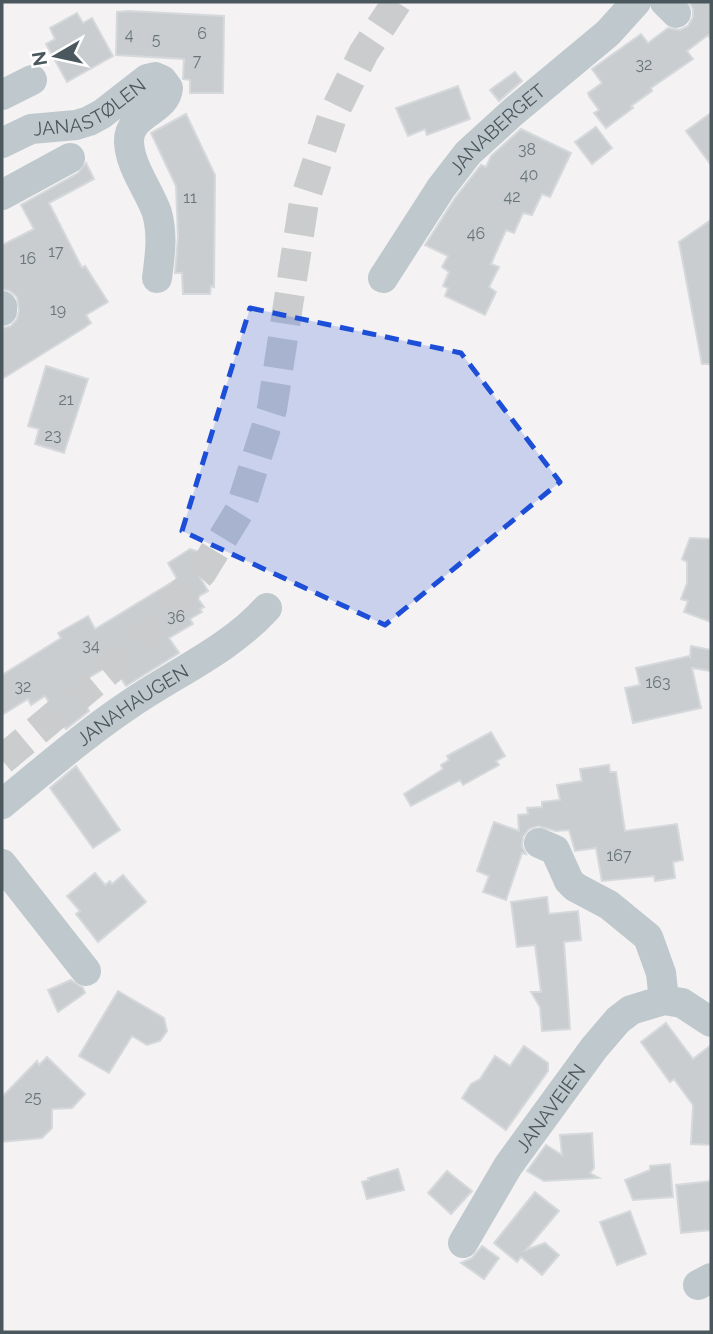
<svg xmlns="http://www.w3.org/2000/svg" width="713" height="1334" font-family="Raleway,sans-serif">
	<style>
		.building { fill: #c9cdd0; stroke: #d6d9dc; stroke-width: 2 }
		.lines { fill: none; stroke-linecap: round; stroke-linejoin: round }
		.minor-tunnel { stroke: #cacccd; stroke-width: 30; stroke-dasharray: 30 15; stroke-linecap: butt }
		.minor { stroke: #bec8cd; stroke-width: 30 }
		.marked { fill: #1d4ed8; fill-opacity: 0.2; stroke: #1d4ed8; stroke-width: 5; stroke-dasharray: 14 9; stroke-linejoin: round }
		.labels { text-anchor: middle; dominant-baseline: central; stroke-width: 5; stroke-linejoin: round; paint-order: stroke }
		.number-label { font-size: 16px; fill: #6a757a }
		.street-label { font-size: 19px; fill: #4a585e; stroke: #fff }
	</style>
	<rect width="100%" height="100%" fill="#f4f2f2"/>
	<g class="building">
		<polygon points="689,2 711,2 711,39 708,35 687,51 693,59 651,88 652,91 631,106 633,108 606,128 594,113 599,110 589,96 588,93 602,83 592,69 641,34 648,43 668,28 680,30 688,26 693,17 693,9"/>
		<polygon points="128,11 224,16 223,93 190,93 190,80 183,79 184,59 116,55 117,12"/>
		<polygon points="77,13 83,23 92,18 113,56 67,82 46,44 55,39 50,28"/>
		<polygon points="515,72 522,81 499,101 490,90"/>
		<polygon points="458,86 470,119 427,135 425,129 408,136 396,108"/>
		<polygon points="711,113 711,165 686,131"/>
		<polygon points="186,114 215,175 214,287 211,286 210,294 183,294 182,273 175,273 178,237 176,186 151,133"/>
		<polygon points="596,127 612,148 592,164 575,142"/>
		<polygon points="521,129 571,153 550,197 542,194 532,215 523,213 514,233 506,230 491,264 499,267 489,287 496,292 485,315 445,296 448,288 443,286 449,272 442,267 448,256 425,245 455,198 481,165 486,167 491,156"/>
		<polygon points="86,163 94,179 49,203 82,268 85,266 108,302 86,315 91,323 84,328 2,379 2,328 11,326 17,319 19,311 17,297 10,291 2,289 2,245 34,229 21,205 78,173"/>
		<polygon points="711,220 711,364 702,364 679,242"/>
		<polygon points="46,366 88,379 64,453 35,444 39,429 28,426"/>
		<polygon points="690,538 711,539 711,622 684,612 688,601 681,599 687,583 687,562 682,559"/>
		<polygon points="190,549 205,554 198,574 208,591 197,597 204,607 200,609 202,612 190,619 193,624 169,638 179,653 126,686 112,664 75,686 89,711 66,729 45,696 31,705 28,699 2,715 2,675 61,638 58,633 88,616 95,629 177,579 168,563"/>
		<polygon points="691,646 711,650 711,671 692,668 701,708 633,723 625,688 640,685 636,668 689,656 690,657"/>
		<polygon points="491,732 505,756 496,761 499,765 463,785 460,780 411,806 404,794 443,769 441,765 449,760 447,756"/>
		<polygon points="609,765 610,772 616,772 625,831 677,824 683,860 673,862 675,878 655,881 654,876 602,881 596,848 575,851 569,830 556,831 538,826 529,829 523,837 522,846 526,854 522,853 506,900 483,892 489,876 477,871 494,822 519,831 518,815 528,814 527,808 542,807 542,802 560,800 557,785 582,781 580,769"/>
		<polygon points="76,766 120,830 93,848 50,788"/>
		<polygon points="95,873 105,885 110,881 112,884 123,875 146,902 98,942 76,914 80,911 67,896"/>
		<polygon points="547,897 549,914 578,911 581,940 564,942 570,1029 542,1031 540,1007 531,992 541,992 535,945 517,947 511,902"/>
		<polygon points="71,980 83,988 85,993 58,1012 48,990"/>
		<polygon points="118,991 164,1018 167,1031 160,1041 147,1045 132,1036 109,1073 79,1056"/>
		<polygon points="666,1023 693,1059 711,1045 711,1145 691,1144 693,1105 674,1079 670,1082 641,1042"/>
		<polygon points="524,1046 548,1063 548,1071 506,1130 462,1098 471,1084 480,1079 495,1056 510,1066"/>
		<polygon points="47,1057 85,1094 72,1108 52,1109 52,1128 42,1138 2,1142 2,1097 37,1061 39,1065"/>
		<polygon points="592,1133 594,1168 590,1173 599,1178 544,1181 527,1171 546,1145 562,1155 560,1135"/>
		<polygon points="670,1164 673,1197 633,1200 625,1180 650,1170 650,1166"/>
		<polygon points="398,1169 404,1190 367,1199 362,1182 369,1180 368,1178"/>
		<polygon points="447,1171 472,1191 451,1214 428,1193"/>
		<polygon points="711,1181 711,1230 681,1233 676,1185"/>
		<polygon points="535,1192 559,1211 526,1250 545,1243 559,1255 542,1275 521,1257 517,1262 494,1243"/>
		<polygon points="630,1211 646,1254 617,1265 600,1222"/>
		<polygon points="482,1246 499,1258 484,1279 461,1263 472,1258"/>
	</g>
	<g class="lines">
		<polyline class="minor-tunnel" points="2,760 126,656 202,572 240,510 272,409 304,202 332,117 364,52 397,2"/>
		<g class="minor">
			<polyline points="665,2 676,13"/>
			<polyline points="2,95 32,80"/>
			<path id="s1" d="M2,143L31,129L76,125L89,121L102,114L147,79L155,77L162,80L168,88C166,112 128,113 129,142C130,167 149,190 157,213C163,235 160,255 157,278"/>
			<polyline points="2,195 70,158"/>
			<path id="s2" d="M383,278L441,188L468,153L513,112L608,33L636,2"/>
			<polyline points="2,306 2,311"/>
			<path id="s3" d="M2,804C44,770 85,734 130,704C175,673 229,650 267,608"/>
			<polyline points="539,843 555,850 569,881 575,887 609,905 648,937 661,973 664,1000"/>
			<polyline points="2,864 86,971"/>
			<path id="s4" d="M463,1243L508,1166L594,1048L618,1020L631,1010L664,1000L682,1003L711,1022"/>
			<polyline points="698,1285 711,1278"/>
		</g>
	</g>
	<path class="marked" d="M250,308L461,353L560,482L385,625L182,531Z"/>
	<g class="labels">
		<g class="number-label">
			<text x="202" y="33">6</text>
			<text x="129" y="34">4</text>
			<text x="156" y="39">5</text>
			<text x="197" y="60">7</text>
			<text x="644" y="64">32</text>
			<text x="527" y="149">38</text>
			<text x="529" y="174">40</text>
			<text x="512" y="196">42</text>
			<text x="190" y="197">11</text>
			<text x="476" y="233">46</text>
			<text x="56" y="251">17</text>
			<text x="28" y="258">16</text>
			<text x="58" y="309">19</text>
			<text x="66" y="399">21</text>
			<text x="53" y="435">23</text>
			<text x="176" y="616">36</text>
			<text x="91" y="645">34</text>
			<text x="658" y="682">163</text>
			<text x="23" y="686">32</text>
			<text x="619" y="855">167</text>
			<text x="33" y="1097">25</text>
		</g>
		<g class="street-label">
			<text stroke="none"><textPath href="#s1" startOffset="96">JANASTØLEN</textPath></text>
			<text stroke="none"><textPath href="#s2" startOffset="189">JANABERGET</textPath></text>
			<text stroke="none"><textPath href="#s3" startOffset="164">JANAHAUGEN</textPath></text>
			<text stroke="none"><textPath href="#s4" startOffset="161">JANAVEIEN</textPath></text>
		</g>
	</g>
	<rect width="713" height="1334" fill="none" stroke="#4a585e" stroke-width="7"/>
	<g transform="translate(56 56) rotate(261)" stroke="#ffffff" stroke-width="5" paint-order="stroke">
	<path d="M0-5L12 26L0 18L-12 26Z" fill="#4a585e"/>
	<text y="-10" font-size="19" font-weight="bold" text-anchor="middle" fill="#4a585e">N</text>
	</g>
</svg>
